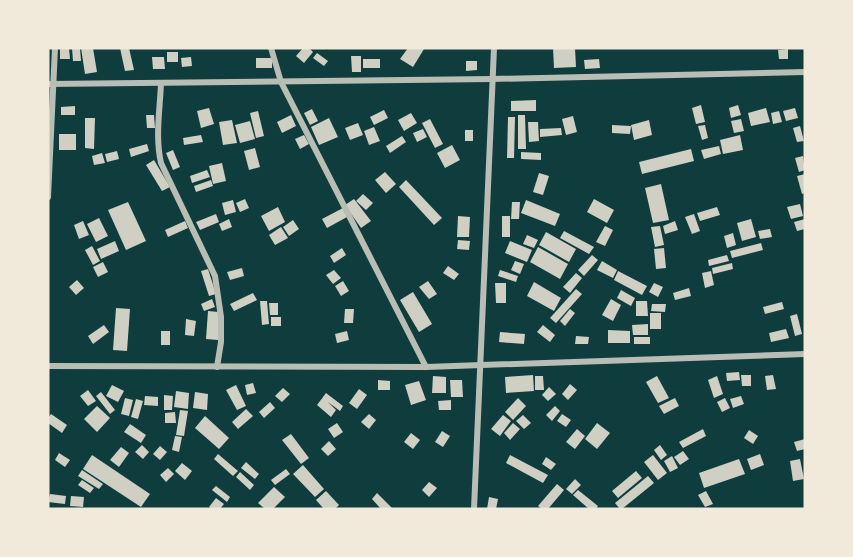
<svg xmlns="http://www.w3.org/2000/svg" width="853" height="557" font-family="'Archivo Narrow',sans-serif">
	<style>
		.building { fill: #cfcfc3 }
		.lines { fill: none; stroke-linecap: round; stroke-linejoin: round }
		.minor { stroke: #b8beb3; stroke-width: 6 }
	</style>
	<rect width="100%" height="100%" fill="#0f3d3e"/>
	<g class="building">
		<polygon points="60,48 69,48 70,59 60,59"/>
		<polygon points="72,48 80,48 81,61 73,61"/>
		<polygon points="81,48 93,48 97,72 85,74"/>
		<polygon points="120,48 129,48 134,70 125,71"/>
		<polygon points="303,48 309,48 313,52 304,63 296,56"/>
		<polygon points="408,48 424,49 413,67 400,59"/>
		<polygon points="553,48 575,48 576,67 554,68"/>
		<polygon points="788,49 788,59 779,59 778,50"/>
		<rect x="167" y="52" width="11" height="10"/>
		<polygon points="317,53 328,61 324,66 313,58"/>
		<polygon points="351,56 361,56 361,72 352,72"/>
		<polygon points="152,57 164,57 165,69 153,69"/>
		<polygon points="191,57 192,66 182,67 181,58"/>
		<rect x="256" y="58" width="16" height="10"/>
		<rect x="363" y="59" width="17" height="9"/>
		<polygon points="599,59 600,68 585,69 584,60"/>
		<polygon points="466,61 477,61 477,70 466,71"/>
		<polygon points="536,100 536,111 511,111 511,101"/>
		<polygon points="701,105 705,122 696,124 692,108"/>
		<polygon points="738,105 741,115 731,118 729,108"/>
		<polygon points="75,106 75,115 61,115 61,107"/>
		<polygon points="209,108 214,124 201,128 197,111"/>
		<polygon points="766,108 770,122 751,126 748,113"/>
		<polygon points="795,108 798,118 786,121 783,111"/>
		<polygon points="312,109 318,121 310,125 304,113"/>
		<polygon points="384,110 388,118 374,125 370,117"/>
		<polygon points="258,111 264,136 256,138 250,113"/>
		<polygon points="779,111 782,122 773,124 771,113"/>
		<polygon points="411,113 417,123 404,131 398,120"/>
		<polygon points="146,115 154,115 155,128 147,128"/>
		<polygon points="291,115 296,126 282,133 277,122"/>
		<polygon points="518,115 525,115 526,149 518,149"/>
		<polygon points="573,116 577,132 566,135 562,119"/>
		<polygon points="508,117 515,117 514,158 507,158"/>
		<polygon points="85,118 95,118 94,149 85,148"/>
		<polygon points="329,118 338,137 319,145 311,127"/>
		<polygon points="430,119 443,144 435,148 422,123"/>
		<polygon points="741,119 744,131 734,133 731,121"/>
		<polygon points="232,120 237,143 223,145 219,122"/>
		<polygon points="649,120 652,135 634,140 631,125"/>
		<polygon points="250,121 255,139 240,143 235,125"/>
		<polygon points="528,122 538,122 539,141 529,142"/>
		<polygon points="358,123 363,135 350,140 345,128"/>
		<polygon points="612,125 631,126 630,134 612,133"/>
		<polygon points="705,125 708,138 702,140 698,126"/>
		<polygon points="800,126 804,141 797,142 793,128"/>
		<polygon points="374,127 380,141 369,145 364,131"/>
		<polygon points="561,128 562,135 540,137 540,129"/>
		<polygon points="423,129 427,137 417,142 413,133"/>
		<rect x="465" y="130" width="8" height="11"/>
		<rect x="59" y="134" width="17" height="16"/>
		<polygon points="201,135 203,142 184,145 183,138"/>
		<polygon points="304,135 309,144 300,149 295,139"/>
		<polygon points="740,135 743,150 723,154 720,140"/>
		<polygon points="402,136 406,142 390,153 386,146"/>
		<polygon points="147,144 149,151 131,157 129,149"/>
		<polygon points="452,145 460,160 445,168 437,153"/>
		<polygon points="719,146 721,154 704,159 701,150"/>
		<polygon points="255,148 260,167 249,170 244,151"/>
		<polygon points="691,149 694,161 642,174 639,162"/>
		<polygon points="173,150 180,167 173,170 166,153"/>
		<polygon points="117,151 119,159 107,162 105,154"/>
		<polygon points="521,152 541,153 541,160 521,159"/>
		<polygon points="102,153 105,163 94,165 92,156"/>
		<polygon points="803,156 805,170 799,172 795,158"/>
		<polygon points="154,160 170,187 162,191 146,165"/>
		<polygon points="222,163 226,181 213,184 209,166"/>
		<polygon points="207,170 210,177 192,183 190,176"/>
		<polygon points="385,172 396,184 386,193 375,180"/>
		<polygon points="539,173 549,176 543,195 533,192"/>
		<polygon points="805,174 805,193 802,194 797,176"/>
		<polygon points="211,180 213,186 196,192 194,186"/>
		<polygon points="406,180 442,218 434,225 399,187"/>
		<polygon points="661,184 669,220 653,223 645,188"/>
		<polygon points="363,194 373,203 366,210 356,201"/>
		<polygon points="245,199 249,208 240,212 236,203"/>
		<polygon points="354,199 371,221 361,228 345,205"/>
		<polygon points="594,199 614,210 607,223 587,212"/>
		<polygon points="233,200 236,212 225,215 222,203"/>
		<polygon points="526,200 560,214 555,226 521,213"/>
		<polygon points="128,202 146,241 126,250 108,210"/>
		<polygon points="512,202 520,202 519,219 511,219"/>
		<polygon points="800,204 803,216 791,219 787,207"/>
		<polygon points="278,207 285,222 269,231 261,216"/>
		<polygon points="717,207 720,215 700,221 697,213"/>
		<polygon points="343,208 347,217 327,228 322,219"/>
		<polygon points="216,214 219,222 200,230 196,222"/>
		<polygon points="694,214 700,231 692,234 685,217"/>
		<polygon points="458,216 470,217 469,237 457,237"/>
		<rect x="502" y="216" width="8" height="21"/>
		<polygon points="99,218 108,236 96,242 87,224"/>
		<polygon points="229,219 232,227 222,231 219,224"/>
		<polygon points="751,219 756,237 742,241 737,223"/>
		<polygon points="805,219 805,229 797,231 794,222"/>
		<polygon points="293,220 299,229 289,236 283,227"/>
		<polygon points="83,221 89,235 79,239 74,225"/>
		<polygon points="185,221 188,228 168,237 165,230"/>
		<polygon points="675,221 678,230 665,234 663,226"/>
		<polygon points="605,226 613,230 605,246 596,242"/>
		<polygon points="660,226 664,245 655,247 651,227"/>
		<polygon points="281,227 288,238 275,245 269,235"/>
		<polygon points="770,229 772,237 760,239 758,231"/>
		<polygon points="564,231 594,247 589,254 560,238"/>
		<polygon points="546,232 576,249 569,262 539,245"/>
		<polygon points="733,233 736,245 727,248 724,236"/>
		<polygon points="527,235 538,240 534,248 523,244"/>
		<polygon points="458,240 470,241 469,250 457,249"/>
		<polygon points="115,241 119,251 101,259 97,249"/>
		<polygon points="510,241 532,250 527,262 505,253"/>
		<polygon points="761,243 763,250 732,258 730,251"/>
		<polygon points="92,246 100,261 93,265 85,250"/>
		<polygon points="538,247 568,264 560,279 530,262"/>
		<polygon points="342,248 346,255 334,263 330,256"/>
		<polygon points="664,248 666,268 656,269 654,249"/>
		<polygon points="592,255 598,260 584,276 578,270"/>
		<polygon points="727,255 729,261 709,266 708,260"/>
		<polygon points="515,261 524,264 520,274 511,270"/>
		<polygon points="602,261 617,270 613,278 597,270"/>
		<polygon points="103,262 108,272 98,277 93,267"/>
		<polygon points="732,263 733,269 713,274 712,268"/>
		<polygon points="448,266 459,274 454,280 443,273"/>
		<polygon points="242,268 244,276 230,280 227,272"/>
		<polygon points="208,269 216,294 209,296 201,271"/>
		<polygon points="334,270 341,278 333,284 326,275"/>
		<polygon points="500,270 518,276 516,282 498,276"/>
		<polygon points="618,271 647,286 642,295 614,280"/>
		<polygon points="711,271 714,285 705,288 702,273"/>
		<polygon points="576,273 582,278 570,293 563,287"/>
		<polygon points="77,280 84,288 76,295 69,287"/>
		<polygon points="343,281 349,291 341,296 335,286"/>
		<polygon points="428,281 437,294 429,299 419,287"/>
		<polygon points="534,282 561,298 554,311 527,296"/>
		<polygon points="495,283 506,283 506,303 496,303"/>
		<polygon points="654,283 663,287 658,297 649,292"/>
		<polygon points="689,288 691,296 675,300 673,293"/>
		<polygon points="576,289 582,294 556,323 550,318"/>
		<polygon points="621,290 635,298 631,306 617,298"/>
		<polygon points="413,292 432,324 419,332 400,300"/>
		<polygon points="253,293 257,300 234,311 230,304"/>
		<polygon points="212,299 215,307 204,311 201,304"/>
		<polygon points="611,299 621,305 613,321 602,315"/>
		<polygon points="260,301 267,301 269,324 262,325"/>
		<polygon points="636,301 647,301 648,316 636,316"/>
		<polygon points="782,302 784,309 765,314 763,307"/>
		<polygon points="269,303 278,303 278,315 270,315"/>
		<polygon points="652,304 666,304 665,312 651,311"/>
		<polygon points="116,308 130,309 127,351 113,350"/>
		<polygon points="345,309 354,309 353,323 344,323"/>
		<polygon points="570,309 575,313 565,326 560,321"/>
		<polygon points="208,311 219,312 218,340 206,339"/>
		<rect x="650" y="313" width="11" height="16"/>
		<polygon points="797,314 802,334 795,336 790,316"/>
		<rect x="271" y="317" width="10" height="9"/>
		<polygon points="186,319 196,321 194,336 185,335"/>
		<polygon points="648,324 648,335 633,335 632,325"/>
		<polygon points="104,325 109,332 93,344 88,336"/>
		<polygon points="543,325 555,335 550,342 537,332"/>
		<polygon points="786,329 789,338 771,342 769,333"/>
		<polygon points="608,330 630,331 630,343 608,343"/>
		<rect x="161" y="331" width="9" height="14"/>
		<polygon points="347,331 349,340 337,343 335,334"/>
		<polygon points="500,332 525,334 524,344 499,342"/>
		<polygon points="576,336 589,337 588,344 575,344"/>
		<rect x="634" y="337" width="16" height="7"/>
		<polygon points="739,372 740,380 727,381 726,373"/>
		<polygon points="533,375 534,391 506,393 505,377"/>
		<polygon points="741,375 751,375 751,386 742,386"/>
		<polygon points="773,375 776,389 767,390 765,376"/>
		<polygon points="433,376 446,377 446,393 432,393"/>
		<polygon points="535,376 543,376 544,390 535,390"/>
		<polygon points="657,376 669,398 658,403 646,382"/>
		<polygon points="717,376 723,394 714,398 708,380"/>
		<polygon points="378,380 390,381 390,390 378,390"/>
		<polygon points="450,380 462,380 463,397 451,397"/>
		<polygon points="419,381 426,400 411,405 405,385"/>
		<polygon points="253,383 256,393 247,395 245,385"/>
		<polygon points="570,384 577,390 568,400 562,394"/>
		<polygon points="112,385 124,391 118,402 106,396"/>
		<polygon points="236,385 246,406 237,410 226,390"/>
		<polygon points="549,387 556,394 548,401 542,395"/>
		<polygon points="283,388 290,394 282,402 275,396"/>
		<polygon points="359,389 367,395 357,409 349,403"/>
		<polygon points="88,390 96,401 88,406 80,396"/>
		<polygon points="176,391 189,393 188,409 174,407"/>
		<polygon points="101,392 115,410 110,414 96,396"/>
		<polygon points="195,392 208,394 207,410 193,408"/>
		<polygon points="326,393 343,406 340,411 328,402 336,410 331,417 317,405"/>
		<polygon points="164,395 173,396 172,410 164,410"/>
		<polygon points="145,396 158,397 158,406 144,405"/>
		<polygon points="741,396 744,404 733,408 730,399"/>
		<polygon points="125,398 133,400 129,416 121,414"/>
		<polygon points="518,398 526,406 513,420 505,412"/>
		<polygon points="675,398 679,406 664,414 659,406"/>
		<polygon points="725,398 730,408 722,412 717,402"/>
		<polygon points="136,399 143,401 138,419 131,417"/>
		<polygon points="451,400 451,410 439,410 438,401"/>
		<polygon points="270,402 275,408 264,418 259,412"/>
		<polygon points="97,406 110,418 97,432 84,419"/>
		<polygon points="555,406 560,411 552,421 546,415"/>
		<polygon points="246,409 253,416 238,429 232,422"/>
		<polygon points="180,410 188,411 184,436 176,435"/>
		<polygon points="175,412 176,423 165,423 165,413"/>
		<polygon points="51,414 67,425 62,433 48,423 48,418"/>
		<polygon points="369,414 376,420 369,429 361,422"/>
		<polygon points="562,414 571,420 566,427 557,421"/>
		<polygon points="503,415 511,421 500,436 491,429"/>
		<polygon points="523,415 531,423 524,429 516,421"/>
		<polygon points="205,416 229,438 219,449 195,428"/>
		<polygon points="337,423 343,432 334,438 328,429"/>
		<polygon points="513,423 520,429 510,440 504,433"/>
		<polygon points="597,423 610,433 597,449 585,439"/>
		<polygon points="130,424 146,435 141,443 124,432"/>
		<polygon points="577,429 585,436 575,449 566,442"/>
		<polygon points="703,429 706,436 683,448 679,442"/>
		<polygon points="749,430 758,436 753,444 744,438"/>
		<polygon points="442,431 450,436 443,447 435,442"/>
		<polygon points="411,433 420,440 413,449 404,442"/>
		<polygon points="291,434 309,458 301,464 282,440"/>
		<polygon points="175,436 182,437 179,452 172,450"/>
		<polygon points="805,439 805,449 797,451 794,442"/>
		<polygon points="329,441 336,449 328,456 321,449"/>
		<polygon points="142,445 149,452 143,459 135,452"/>
		<polygon points="660,445 667,455 661,460 654,450"/>
		<polygon points="160,446 167,452 160,460 153,454"/>
		<polygon points="121,447 129,453 119,467 110,460"/>
		<polygon points="683,451 689,459 680,465 674,457"/>
		<polygon points="59,453 70,460 65,467 55,460"/>
		<polygon points="218,454 238,471 233,476 214,459"/>
		<polygon points="760,454 764,465 751,470 747,459"/>
		<polygon points="92,455 150,494 141,507 83,469"/>
		<polygon points="510,455 548,475 543,483 506,463"/>
		<polygon points="653,455 667,473 658,480 644,462"/>
		<polygon points="672,456 678,468 670,472 664,461"/>
		<polygon points="546,457 556,464 551,470 542,464"/>
		<polygon points="739,459 745,474 704,488 699,473"/>
		<polygon points="800,459 804,479 793,481 790,461"/>
		<polygon points="246,462 259,474 255,479 241,468"/>
		<polygon points="182,463 192,471 185,480 175,471"/>
		<polygon points="303,465 324,489 315,497 293,474"/>
		<polygon points="168,468 174,474 166,482 160,475"/>
		<polygon points="286,469 290,474 275,485 271,480"/>
		<polygon points="82,470 103,484 99,489 78,476"/>
		<polygon points="636,471 642,478 618,498 612,491"/>
		<polygon points="240,472 254,485 250,490 236,477"/>
		<polygon points="648,476 654,483 622,509 620,509 615,503"/>
		<polygon points="575,479 581,485 572,494 566,489"/>
		<polygon points="82,480 94,488 90,493 78,485"/>
		<polygon points="429,482 437,488 429,497 422,490"/>
		<polygon points="557,484 564,490 548,509 542,509 538,506"/>
		<polygon points="216,486 230,497 227,502 212,490"/>
		<polygon points="274,487 285,497 273,509 265,509 258,503"/>
		<polygon points="578,490 598,506 596,509 589,509 573,495"/>
		<polygon points="326,491 339,505 335,509 324,509 316,500"/>
		<polygon points="706,491 713,504 705,507 698,495"/>
		<polygon points="377,493 393,509 381,509 372,499"/>
		<polygon points="50,494 66,496 65,504 48,502"/>
		<polygon points="71,496 84,497 83,507 70,506"/>
		<polygon points="489,497 498,499 496,509 487,509"/>
		<polygon points="216,498 224,504 220,509 212,509 209,507"/>
	</g>
	<g class="lines">
		<g class="minor">
			<polyline points="271,48 281,82 426,367"/>
			<path d="M161,83C160,109 155,137 161,163L215,276L221,317V342L217,367"/>
			<polyline points="48,84 492,79 805,72"/>
			<polyline points="48,197 55,48"/>
			<polyline points="48,366 426,367 805,354"/>
			<polyline points="474,509 494,48"/>
		</g>
	</g>
	<rect width="853" height="557" fill="none" stroke="#f1e9da" stroke-width="99"/>
</svg>
